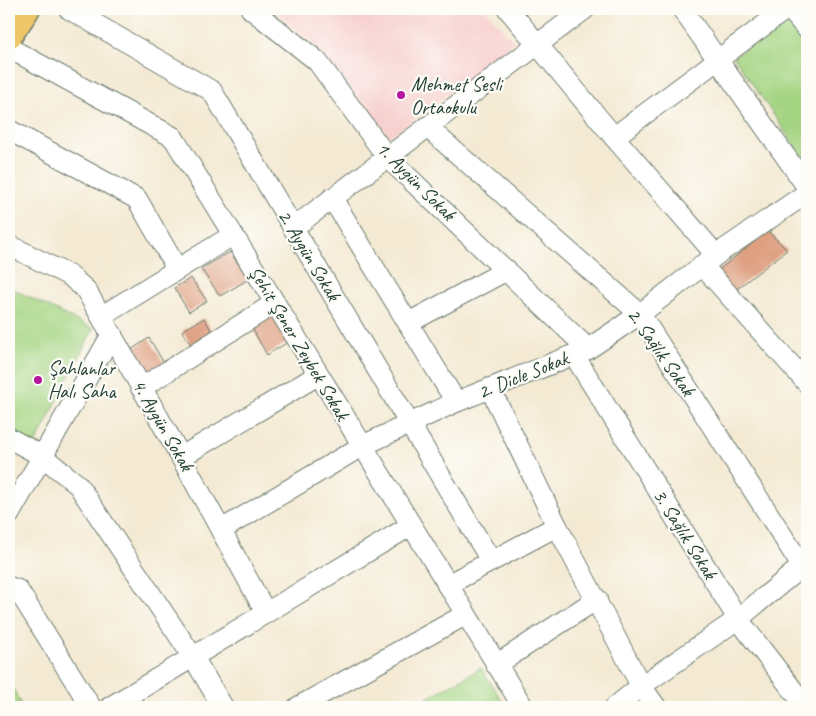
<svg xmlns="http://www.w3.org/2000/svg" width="816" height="716" font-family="Caveat,sans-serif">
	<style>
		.built { fill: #f7d0cf }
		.green { fill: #a4d482; stroke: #62885b }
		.building { fill: #dfa082 }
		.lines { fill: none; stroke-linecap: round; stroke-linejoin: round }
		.minor-casing { stroke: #6a7a6c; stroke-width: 22 }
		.major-casing { stroke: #6a7a6c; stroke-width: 28 }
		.minor { stroke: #fff; stroke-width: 20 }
		.major { stroke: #eec569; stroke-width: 25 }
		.poi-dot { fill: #b5179e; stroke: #fdfcf7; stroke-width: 2 }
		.labels { text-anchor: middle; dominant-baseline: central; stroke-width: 4.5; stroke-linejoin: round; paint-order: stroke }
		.poi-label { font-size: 20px; fill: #1f3d34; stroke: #fdfcf7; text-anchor: start }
		.street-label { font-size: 20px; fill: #1f3d34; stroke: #fdfcf7 }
	</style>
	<rect width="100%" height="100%" fill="#fdfcf7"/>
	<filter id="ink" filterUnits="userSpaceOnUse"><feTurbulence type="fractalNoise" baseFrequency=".02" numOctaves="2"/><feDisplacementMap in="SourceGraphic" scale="10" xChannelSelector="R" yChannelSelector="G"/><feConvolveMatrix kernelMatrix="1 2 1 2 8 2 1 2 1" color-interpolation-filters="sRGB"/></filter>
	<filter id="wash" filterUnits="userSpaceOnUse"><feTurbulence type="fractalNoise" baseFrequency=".0096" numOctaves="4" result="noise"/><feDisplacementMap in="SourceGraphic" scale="20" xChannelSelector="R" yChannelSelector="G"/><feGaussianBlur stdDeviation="1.12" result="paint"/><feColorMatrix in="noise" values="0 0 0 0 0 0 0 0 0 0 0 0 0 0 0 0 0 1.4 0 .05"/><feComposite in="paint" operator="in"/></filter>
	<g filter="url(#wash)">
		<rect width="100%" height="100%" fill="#f4ead4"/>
		<polygon class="built" points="273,9 485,9 515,43 390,137 321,53"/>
		<g class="green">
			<polygon points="783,19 807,47 807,164 734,57"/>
			<polygon points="9,287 93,329 35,445 9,431"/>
			<polygon points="481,668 506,707 411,707"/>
			<polygon points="9,680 22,707 9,707"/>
		</g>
		<g id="blocks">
			<g class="building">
				<polygon points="768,231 787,250 734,291 716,272"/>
				<polygon points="230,252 249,279 220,296 201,269"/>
				<polygon points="191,278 207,301 189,312 174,288"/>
				<polygon points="274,316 288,342 267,355 252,328"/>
				<polygon points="204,318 216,338 195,351 182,331"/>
				<polygon points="149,338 165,365 143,378 128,352"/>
			</g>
		</g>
	</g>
	<g filter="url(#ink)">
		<use href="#blocks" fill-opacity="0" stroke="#6a7a6c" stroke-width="1"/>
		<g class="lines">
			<defs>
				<g id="minor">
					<polyline points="69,9 212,91 491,561"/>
					<polyline points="251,9 317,61 387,157 588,349"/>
					<polyline points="508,9 614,137 716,255"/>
					<polyline points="682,9 807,187"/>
					<polyline points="790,9 807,29"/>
					<polyline points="9,48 173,137 523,707"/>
					<polyline points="427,127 640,314 807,574"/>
					<polyline points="9,130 137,199 177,269"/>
					<polyline points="614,137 786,9"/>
					<polyline points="332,198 456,402"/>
					<polyline points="293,228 585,9"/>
					<polyline points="9,245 70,276 86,290 181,457 266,613"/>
					<polyline points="702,265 807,383"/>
					<polyline points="102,316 233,235"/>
					<polyline points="408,323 507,270"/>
					<polyline points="574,355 738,619 806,707"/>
					<polyline points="141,388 275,303"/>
					<polyline points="490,388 557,526 641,686 656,707"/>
					<polyline points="9,438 42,456 78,485 193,657 223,707"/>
					<polyline points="181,457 318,375"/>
					<polyline points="9,515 112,334"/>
					<polyline points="221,530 362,446 456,402 588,349 640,314 716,255 807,193"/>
					<polyline points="447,585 557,526"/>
					<polyline points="9,587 18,590 91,707"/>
					<polyline points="496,665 597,599"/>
					<polyline points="110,707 410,526"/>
					<polyline points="298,707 465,615"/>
					<polyline points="615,707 641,686 738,619 807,562"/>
				</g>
				<polyline id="major" points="9,36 27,9"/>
			</defs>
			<use href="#minor" class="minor-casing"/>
			<use href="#major" class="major-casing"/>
			<use href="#minor" class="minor"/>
			<use href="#major" class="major"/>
		</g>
	</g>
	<g class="poi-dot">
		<circle cx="401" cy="95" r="5"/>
		<circle cx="38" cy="380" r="5"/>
	</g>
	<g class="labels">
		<g class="poi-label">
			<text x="411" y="84">Mehmet Sesli<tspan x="411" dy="23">Ortaokulu</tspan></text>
			<text x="48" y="368">Şahlanlar<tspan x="48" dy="23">Halı Saha</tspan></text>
		</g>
		<g class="street-label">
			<text transform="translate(416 181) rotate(45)">1. Aygün Sokak</text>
			<text transform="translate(309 255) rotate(59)">2. Aygün Sokak</text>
			<text transform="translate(299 343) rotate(59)">Şehit Şener Zeybek Sokak</text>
			<text transform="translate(661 352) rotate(55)">2. Sağlık Sokak</text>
			<text transform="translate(523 375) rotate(-22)">2. Dicle Sokak</text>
			<text transform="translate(163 425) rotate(60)">4. Aygün Sokak</text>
			<text transform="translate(685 534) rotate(58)">3. Sağlık Sokak</text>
		</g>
	</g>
	<rect width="816" height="716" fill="none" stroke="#fdfcf7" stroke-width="30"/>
</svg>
